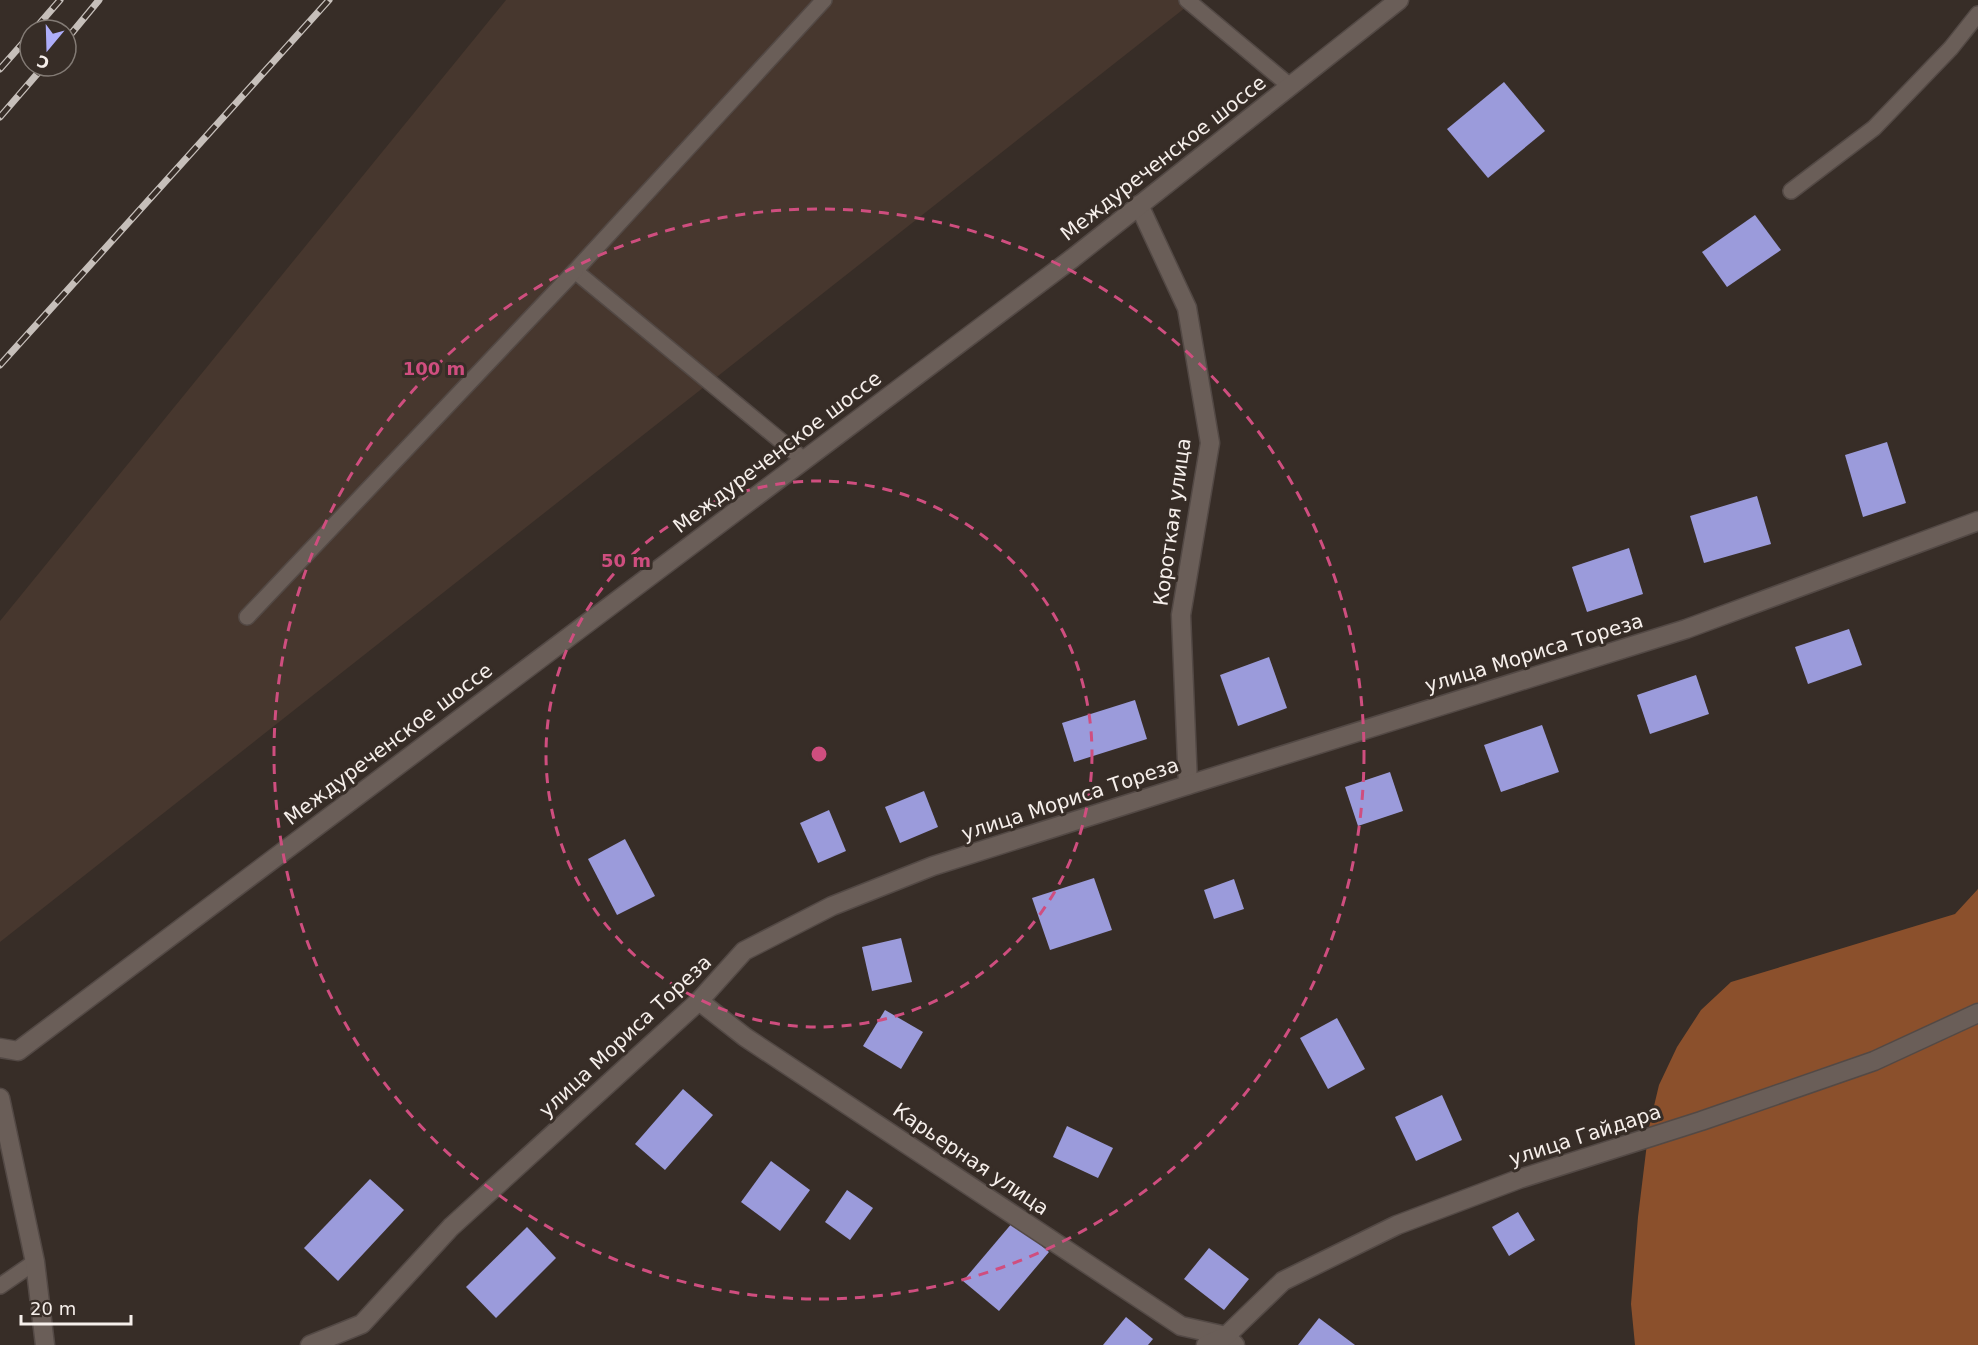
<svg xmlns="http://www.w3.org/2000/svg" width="1978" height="1345" font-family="'DejaVu Sans',sans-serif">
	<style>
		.built { fill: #47372e }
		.forest { fill: #8b502c }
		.building { fill: #9b9bdb }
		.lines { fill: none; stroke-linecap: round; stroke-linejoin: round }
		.lane-casing { stroke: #534945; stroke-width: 18 }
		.street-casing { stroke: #534945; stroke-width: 21 }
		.lane { stroke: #6a5e58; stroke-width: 15 }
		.street { stroke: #6a5e58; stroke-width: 18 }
		.rail-casing { stroke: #c6bfba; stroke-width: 7 }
		.rail { stroke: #372d27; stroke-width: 4.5; stroke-dasharray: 14; stroke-linecap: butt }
		.ring { fill: none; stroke: #cf4e7f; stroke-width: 3; stroke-dasharray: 10 8 }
		.labels { text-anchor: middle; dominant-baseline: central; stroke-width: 6; stroke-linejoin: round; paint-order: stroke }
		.street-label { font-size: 20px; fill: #f6efeb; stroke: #372d27 }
		.centre { fill: #cf4e7f; stroke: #372d27; stroke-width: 3 }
		.ring-label { font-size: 18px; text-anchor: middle; font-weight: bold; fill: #cf4e7f; stroke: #372d27; stroke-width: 6; stroke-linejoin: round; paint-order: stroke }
	</style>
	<rect width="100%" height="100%" fill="#372d27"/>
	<polygon class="built" points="506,0 1195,0 0,942 0,621"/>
	<polygon class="forest" points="1978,889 1978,1345 1635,1345 1631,1304 1638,1217 1649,1127 1659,1085 1677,1047 1701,1010 1731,982 1955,914"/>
	<g class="building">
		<polygon points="1504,82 1545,131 1488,178 1447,129"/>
		<polygon points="1755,215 1781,250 1727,287 1702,252"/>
		<polygon points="1887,442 1906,503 1863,517 1845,455"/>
		<polygon points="1757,496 1771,544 1704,563 1690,516"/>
		<polygon points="1629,548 1643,594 1587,612 1572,567"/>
		<polygon points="1849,629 1862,665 1808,684 1795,647"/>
		<polygon points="1269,657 1287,708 1238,726 1220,675"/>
		<polygon points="1696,675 1709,714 1650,734 1637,695"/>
		<polygon points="1135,700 1147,739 1074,762 1062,723"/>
		<polygon points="1542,725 1559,772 1501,792 1484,745"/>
		<polygon points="1390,772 1403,811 1358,826 1345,787"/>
		<polygon points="924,791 938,827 900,843 885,807"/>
		<polygon points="829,810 846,851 818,863 800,823"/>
		<polygon points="625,839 655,896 617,915 588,859"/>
		<polygon points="1094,878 1112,930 1050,950 1032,898"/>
		<polygon points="1234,879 1244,909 1214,919 1204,890"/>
		<polygon points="901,938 912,982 872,991 862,947"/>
		<polygon points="885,1010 923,1032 901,1069 863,1046"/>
		<polygon points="1337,1018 1365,1069 1328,1089 1300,1038"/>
		<polygon points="683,1089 713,1115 665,1170 635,1144"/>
		<polygon points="1442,1095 1462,1140 1416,1161 1395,1117"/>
		<polygon points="1067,1126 1113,1148 1098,1178 1053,1157"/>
		<polygon points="771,1161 810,1190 780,1231 741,1202"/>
		<polygon points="370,1179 404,1210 338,1281 304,1248"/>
		<polygon points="847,1190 873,1208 850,1240 825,1222"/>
		<polygon points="1518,1212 1535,1240 1509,1256 1492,1227"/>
		<polygon points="1013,1222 1049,1252 999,1311 963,1281"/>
		<polygon points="527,1227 556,1258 496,1318 466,1287"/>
		<polygon points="1209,1248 1249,1279 1224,1310 1184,1279"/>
		<polygon points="1126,1317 1153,1339 1148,1345 1103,1345"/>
		<polygon points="1319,1318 1355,1345 1298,1345"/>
	</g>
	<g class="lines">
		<defs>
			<g id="lane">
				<polyline points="1187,0 1290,86"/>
				<polyline points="1791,191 1874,128 1951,48 1978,14"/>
				<polyline points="804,460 575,271 824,0"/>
				<polyline points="247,617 575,271"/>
				<polyline points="0,1286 35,1262"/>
			</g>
			<g id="street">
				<polyline points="1139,205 1187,308 1210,443 1181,615 1188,785"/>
				<polyline points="699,1001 745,1037 1181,1326 1226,1336 1235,1345"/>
				<polyline points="0,1048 18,1051 1073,258 1399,0"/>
				<polyline points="0,1098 35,1262 45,1345"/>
				<polyline points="310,1345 362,1324 451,1227 699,1001 744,951 832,906 933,866 1188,785 1686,629 1978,521"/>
				<polyline points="1206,1345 1226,1336 1283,1281 1397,1225 1519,1179 1701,1121 1874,1061 1978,1013"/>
			</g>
		</defs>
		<use href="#lane" class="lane-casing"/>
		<use href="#street" class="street-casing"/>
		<use href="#lane" class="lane"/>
		<use href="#street" class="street"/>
		<defs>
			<g id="rail">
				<polyline points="34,30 60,0"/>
				<polyline points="66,40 99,0"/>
				<polyline points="0,69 30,35"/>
				<polyline points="0,117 44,66"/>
				<polyline points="0,365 329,0"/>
			</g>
		</defs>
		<use href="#rail" class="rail-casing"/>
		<use href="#rail" class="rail"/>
	</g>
	<g class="ring">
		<circle cx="819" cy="754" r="273"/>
		<circle cx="819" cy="754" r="545"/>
	</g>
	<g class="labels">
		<g class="street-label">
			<text transform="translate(1163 158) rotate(-38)">Междуреченское шоссе</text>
			<text transform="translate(777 452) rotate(-37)">Междуреченское шоссе</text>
			<text transform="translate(1172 522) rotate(-82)">Короткая улица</text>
			<text transform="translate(1534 653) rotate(-17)">улица Мориса Тореза</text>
			<text transform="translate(388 744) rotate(-37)">Междуреченское шоссе</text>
			<text transform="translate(1070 799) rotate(-18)">улица Мориса Тореза</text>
			<text transform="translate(625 1036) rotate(-43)">улица Мориса Тореза</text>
			<text transform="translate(1585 1135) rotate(-18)">улица Гайдара</text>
			<text transform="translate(971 1159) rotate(34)">Карьерная улица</text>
		</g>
	</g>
	<circle cx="819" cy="754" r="9" class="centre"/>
	<g class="ring-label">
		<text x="434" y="375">100 m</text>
		<text x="626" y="567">50 m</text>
	</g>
	<g transform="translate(48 48) rotate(199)"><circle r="28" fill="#372d27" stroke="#837b75" stroke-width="1.5"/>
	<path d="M0-4.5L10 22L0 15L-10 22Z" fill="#aeaefa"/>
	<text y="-9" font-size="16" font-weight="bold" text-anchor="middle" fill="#f6efeb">С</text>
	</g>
	<path d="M21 1315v9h110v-9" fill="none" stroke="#f6efeb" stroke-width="3"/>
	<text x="30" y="1315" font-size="18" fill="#f6efeb" stroke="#372d27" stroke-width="4.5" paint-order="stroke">20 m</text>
</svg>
